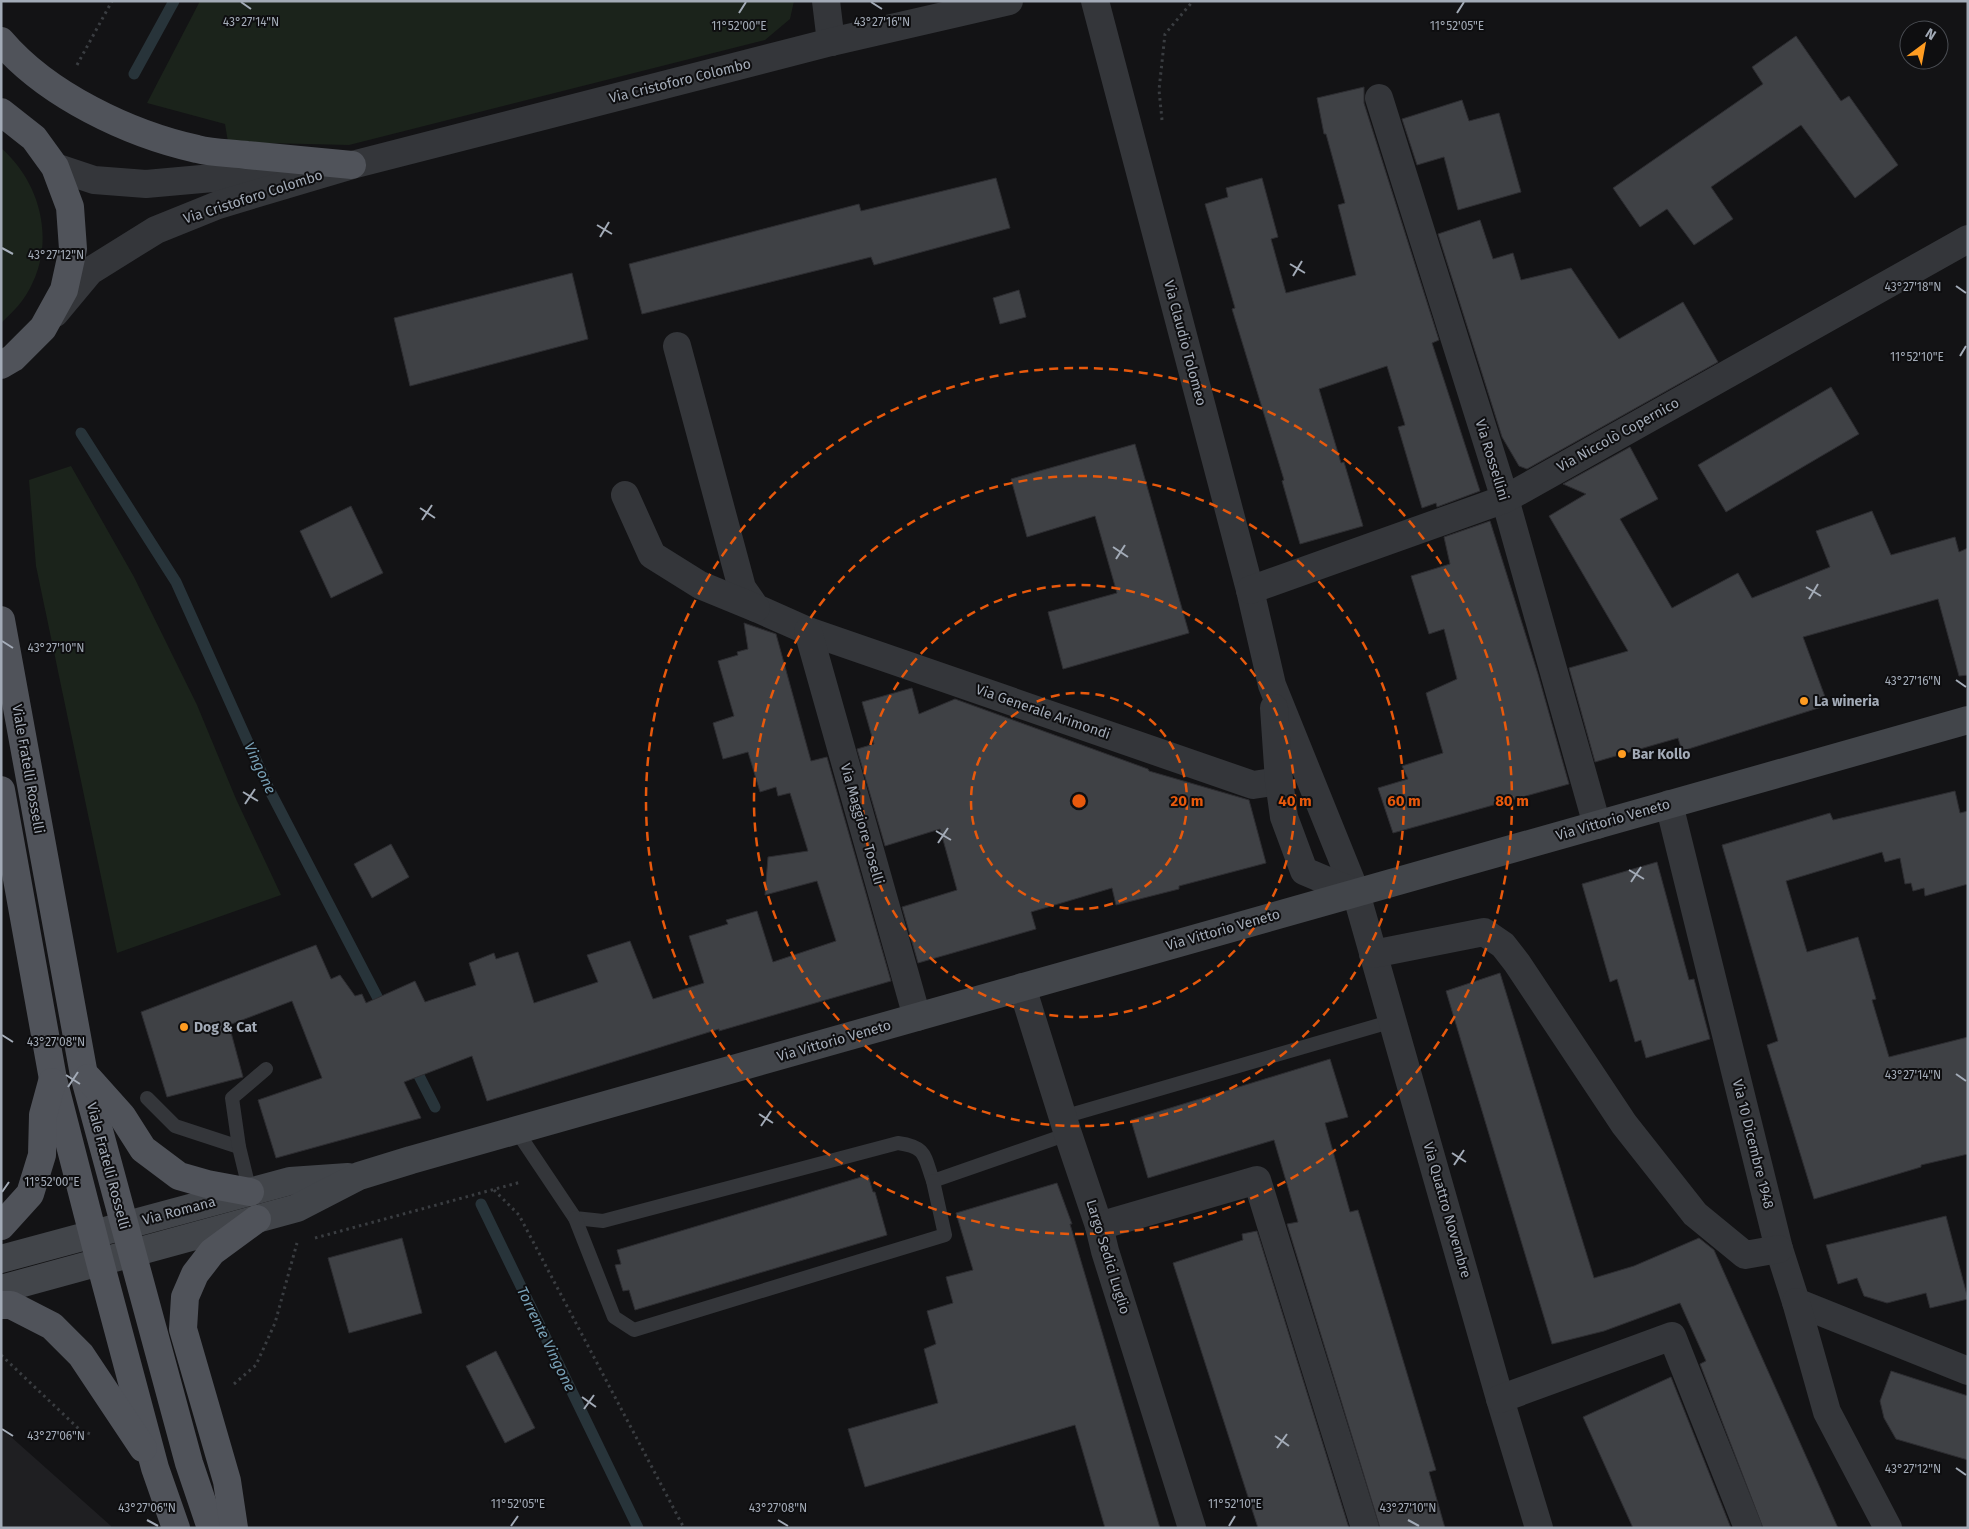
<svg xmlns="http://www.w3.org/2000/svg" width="1969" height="1529" font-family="'Fira Sans',sans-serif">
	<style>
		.built { fill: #1f1f22 }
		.green { fill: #1b231b }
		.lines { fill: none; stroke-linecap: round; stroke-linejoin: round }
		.stream { stroke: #28343a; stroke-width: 11 }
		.building { fill: #3f4145; stroke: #2d2d31 }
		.path { stroke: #3a3d41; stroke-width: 3; stroke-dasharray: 2.5 4; stroke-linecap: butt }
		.service { stroke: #34363a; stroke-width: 14 }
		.minor { stroke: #34363a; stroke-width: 28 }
		.tertiary { stroke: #34363a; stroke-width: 28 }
		.secondary { stroke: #42454a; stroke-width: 28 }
		.primary { stroke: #50535a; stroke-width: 28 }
		.ticks { fill: none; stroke: #a3abb7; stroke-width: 2 }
		.ring { fill: none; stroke: #e8590c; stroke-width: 2.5; stroke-dasharray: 9 6 }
		.poi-dot { fill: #ff9c21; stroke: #0e0e10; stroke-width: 2 }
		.labels { text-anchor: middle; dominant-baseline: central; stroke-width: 4; stroke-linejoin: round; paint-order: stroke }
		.street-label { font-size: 14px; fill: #a3abb7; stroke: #0e0e10 }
		.poi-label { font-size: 14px; font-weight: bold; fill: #a3abb7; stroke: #0e0e10; text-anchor: start }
		.water-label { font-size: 15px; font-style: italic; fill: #779fb5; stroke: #0e0e10 }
		.ticks-label { font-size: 12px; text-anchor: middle; fill: #a3abb7; stroke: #0e0e10; stroke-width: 4; stroke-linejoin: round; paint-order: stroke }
		.centre { fill: #e8590c; stroke: #0e0e10; stroke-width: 2.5 }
		.ring-label { font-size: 15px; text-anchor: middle; font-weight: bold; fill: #e8590c; stroke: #0e0e10; stroke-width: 4; stroke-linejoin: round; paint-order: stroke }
	</style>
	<rect width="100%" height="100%" fill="#131315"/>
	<polygon class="built" points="1,1428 111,1526 111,1528 1,1528"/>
	<g class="green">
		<polygon points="200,1 794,1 790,19 765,40 349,145 228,142 225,124 147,103"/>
		<path d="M1,148C39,181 55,237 32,284C25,300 13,312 1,323Z"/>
		<polygon points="71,466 134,577 197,705 236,799 281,895 117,953 36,566 29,480"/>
	</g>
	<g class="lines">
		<g class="stream">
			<polyline points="134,74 174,1"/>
			<polyline points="81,433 176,582 269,789 384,1010"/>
			<polyline points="413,1064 435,1107"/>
			<polyline points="481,1204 638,1528"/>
		</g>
	</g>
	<g class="building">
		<polygon points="1796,36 1841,101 1849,96 1898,165 1855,198 1801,125 1711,187 1733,219 1694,245 1667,209 1640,227 1613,188 1763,84 1752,67"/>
		<polygon points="1364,87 1364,103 1439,340 1432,343 1480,491 1437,507 1436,503 1422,508 1398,427 1405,425 1387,366 1319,389 1341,463 1344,462 1363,526 1300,544 1282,481 1284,480 1232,309 1235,308 1205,204 1228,197 1226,188 1262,178 1278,237 1271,239 1286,293 1356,275 1338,205 1345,203 1326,134 1324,134 1317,98"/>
		<polygon points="1462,100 1469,121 1499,113 1521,192 1458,210 1444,157 1417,165 1402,119"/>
		<polygon points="996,178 1010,228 874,265 871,257 642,314 629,264 859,204 861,211"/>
		<polygon points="1480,220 1493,259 1513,253 1521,280 1571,268 1619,339 1683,302 1718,362 1527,469 1519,466 1502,437 1438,234"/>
		<polygon points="572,273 588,339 410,386 394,318"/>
		<polygon points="1019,290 1026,317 1000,324 993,298"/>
		<polygon points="1831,387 1859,434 1726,512 1698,465"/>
		<polygon points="1135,444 1189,633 1063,669 1048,612 1117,593 1095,516 1027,537 1011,479"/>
		<polygon points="1630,447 1658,499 1620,519 1672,608 1738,573 1752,598 1830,567 1816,531 1872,511 1891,555 1955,537 1959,552 1968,548 1968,675 1959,676 1938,599 1803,637 1828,705 1682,751 1678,738 1595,762 1569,668 1628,651 1549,516 1586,494 1563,484"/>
		<polygon points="351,506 383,573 331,598 300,531"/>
		<polygon points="1490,521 1538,674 1569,784 1393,833 1378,788 1408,779 1402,766 1443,753 1426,693 1457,679 1444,629 1429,634 1411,576 1450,564 1444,537"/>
		<polygon points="744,623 776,634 811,761 827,757 891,981 719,1031 719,1029 487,1101 472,1056 404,1082 421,1118 276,1158 258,1100 322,1078 292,1001 229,1025 243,1077 167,1097 141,1012 316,945 331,979 340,975 355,996 362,994 366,1003 415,981 425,1002 476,985 469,963 494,953 496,959 518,952 534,1003 598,982 587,955 630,941 653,999 704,983 689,936 728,924 726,920 757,911 773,962 836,941 817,881 765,895 768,857 808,851 790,793 778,796 776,787 760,792 748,752 723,759 713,723 734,716 718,661 738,655 737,652 748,649"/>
		<polygon points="912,688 919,714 955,699 1148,769 1149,771 1249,800 1266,863 1179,886 1179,889 1116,905 1112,888 1031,912 1036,929 918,963 902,907 957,890 940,829 885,846 857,749 874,744 862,702"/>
		<polygon points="1955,791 1960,813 1968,811 1968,884 1925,896 1924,888 1913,891 1911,883 1905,884 1900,858 1885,862 1882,852 1786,881 1807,952 1858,937 1876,999 1872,1000 1889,1057 1968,1037 1968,1154 1921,1165 1921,1167 1814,1199 1767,1045 1778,1041 1722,845 1830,813 1833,820"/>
		<polygon points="391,844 409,877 372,898 354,864"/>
		<polygon points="1657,862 1689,980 1694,979 1710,1039 1646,1058 1641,1040 1635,1042 1617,979 1610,982 1582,884"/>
		<polygon points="1500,973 1594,1278 1634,1266 1699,1238 1714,1250 1838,1528 1763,1528 1700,1364 1706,1361 1680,1303 1604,1331 1552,1344 1446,991"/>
		<polygon points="1330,1059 1348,1117 1325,1123 1350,1212 1358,1210 1436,1470 1429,1472 1445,1528 1380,1528 1287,1224 1298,1222 1274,1140 1148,1178 1131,1120"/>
		<polygon points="868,1175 873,1192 875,1192 887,1235 635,1310 629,1290 623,1291 615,1265 621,1264 617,1250"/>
		<polygon points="1057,1183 1072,1224 1070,1224 1160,1528 1105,1528 1075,1425 865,1487 848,1429 938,1403 924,1349 936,1344 927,1311 953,1303 946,1277 973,1270 956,1213"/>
		<polygon points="1946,1216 1968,1299 1930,1308 1926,1293 1887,1303 1864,1296 1857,1278 1838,1284 1826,1245"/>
		<polygon points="1257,1231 1349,1528 1258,1528 1173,1263 1243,1240 1242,1234"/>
		<polygon points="402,1238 422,1313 349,1333 328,1258"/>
		<polygon points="496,1351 535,1428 505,1443 466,1366"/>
		<polygon points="1891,1371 1968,1396 1968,1460 1896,1439 1884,1418 1880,1401"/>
		<polygon points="1671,1377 1731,1528 1633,1528 1583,1417"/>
	</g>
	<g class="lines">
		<g class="path">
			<polyline points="77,65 112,1"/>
			<polyline points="1162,120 1159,90 1165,34 1193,1"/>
			<polyline points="494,1190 519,1215 684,1528"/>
			<polyline points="315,1238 521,1182"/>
			<polyline points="1,1355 80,1430 93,1435"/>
			<polyline points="234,1384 256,1365 275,1323 297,1243"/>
		</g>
		<g class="service">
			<polyline points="147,1098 175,1126 239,1147"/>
			<polyline points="1063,1117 1393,1021"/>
			<path d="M516,1130L575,1218L603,1221L898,1143C927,1147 924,1156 933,1181L1068,1134"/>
			<polyline points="250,1192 239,1147 232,1098 266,1069"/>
			<polyline points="575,1218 614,1317 634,1330 945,1235 933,1181"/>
		</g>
		<g class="minor">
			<polyline points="826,1 831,42"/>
			<polyline points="1095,1 1250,590 1272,685 1356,893 1500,1399 1539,1528"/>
			<polyline points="1379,98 1505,499 1597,825"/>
			<polyline points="677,346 742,588 756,608 808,631 1253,785 1279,781"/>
			<polyline points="625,495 652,555 700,585 756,608"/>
			<polyline points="1250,590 1505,499 1968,239"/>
			<polyline points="808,631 917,1017"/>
			<polyline points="1274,708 1279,781 1284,817 1304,871 1356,893"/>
			<polyline points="1669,804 1779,1249 1796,1302 1968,1371"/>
			<polyline points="1373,954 1484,932 1503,945 1517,963 1624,1124 1695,1214 1745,1255 1779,1249"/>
			<polyline points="1022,987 1068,1134 1099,1226 1105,1251 1192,1528"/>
			<polyline points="1099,1226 1257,1180 1365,1528"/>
			<polyline points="1796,1302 1827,1412 1888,1528"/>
			<polyline points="1500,1399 1672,1336 1748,1528"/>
		</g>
		<g class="tertiary">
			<polyline points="55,167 94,180 146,184 291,171"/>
			<polyline points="55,313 90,271 156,230 218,205 352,165 831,42 1009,1"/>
		</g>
		<g class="secondary">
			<polyline points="1,1259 290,1181 348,1177"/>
			<polyline points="1,1289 297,1208 359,1176 411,1160 1968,720"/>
		</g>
		<g class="primary">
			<path d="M1,41C47,95 129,134 197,149C213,153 231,153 247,155C282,158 317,162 352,165"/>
			<polyline points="1,112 34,138 55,167 70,207 73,249 64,290 43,328 13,358 1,365"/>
			<polyline points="1,620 84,1075 189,1463 211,1528"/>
			<polyline points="1,790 53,1079 100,1262 155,1468 176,1528"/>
			<polyline points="88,1078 122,1116 143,1149 179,1176 207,1184 250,1192"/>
			<polyline points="1,1226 30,1194 42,1155 43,1115 52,1082"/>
			<polyline points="1,1305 11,1305 52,1326 81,1355 143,1448"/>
			<polyline points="234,1528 227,1481 183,1329 185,1297 195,1274 212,1252 257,1219"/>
		</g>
	</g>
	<path class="ticks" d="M241,2L251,9M871,2L882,9M739,13L746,2M1457,13L1464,2M597,225L612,234M600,237L609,222M2,248L13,254M1290,264L1305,273M1293,276L1302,261M1956,286L1966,293M1960,356L1966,346M420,508L435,518M422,520L432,505M1113,547L1128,557M1116,559L1125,545M1806,587L1821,596M1809,599L1818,584M2,641L13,648M1956,680L1966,687M243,792L258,801M245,804L255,789M936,831L951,840M938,843L948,828M1629,870L1644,879M1631,882L1641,867M2,1035L13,1042M1956,1074L1966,1081M66,1075L80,1084M68,1087L78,1072M759,1114L773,1123M761,1126L771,1111M1452,1153L1466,1162M1454,1165L1464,1150M2,1192L9,1182M582,1397L596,1407M584,1409L594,1395M2,1429L13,1436M1275,1436L1289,1446M1277,1448L1287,1434M1956,1468L1966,1475M147,1520L158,1526M778,1520L788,1526M1408,1520L1419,1526M511,1526L518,1516M1229,1526L1235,1516"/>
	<g class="ring">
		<circle cx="1079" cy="801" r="108"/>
		<circle cx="1079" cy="801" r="216"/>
		<circle cx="1079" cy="801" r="325"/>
		<circle cx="1079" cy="801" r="433"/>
	</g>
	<g class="poi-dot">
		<circle cx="1804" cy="701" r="5"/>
		<circle cx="1622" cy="754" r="5"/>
		<circle cx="184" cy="1027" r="5"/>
	</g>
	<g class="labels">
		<g class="street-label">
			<text transform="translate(680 81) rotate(-14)">Via Cristoforo Colombo</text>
			<text transform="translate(253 197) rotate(-18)">Via Cristoforo Colombo</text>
			<text transform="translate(1185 343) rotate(75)">Via Claudio Tolomeo</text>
			<text transform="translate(1618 435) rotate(-29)">Via Niccolò Copernico</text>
			<text transform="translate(1492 460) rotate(73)">Via Rossellini</text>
			<text transform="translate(1043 712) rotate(19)">Via Generale Arimondi</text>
			<text transform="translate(28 769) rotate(80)">Viale Fratelli Rosselli</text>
			<text transform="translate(1613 820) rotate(-16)">Via Vittorio Veneto</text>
			<text transform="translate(862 824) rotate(74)">Via Maggiore Toselli</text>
			<text transform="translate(1223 930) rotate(-16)">Via Vittorio Veneto</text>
			<text transform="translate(834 1041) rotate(-16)">Via Vittorio Veneto</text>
			<text transform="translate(1753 1144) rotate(76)">Via 10 Dicembre 1948</text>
			<text transform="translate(108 1166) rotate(75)">Viale Fratelli Rosselli</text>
			<text transform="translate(1447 1210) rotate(74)">Via Quattro Novembre</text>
			<text transform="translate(179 1211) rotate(-15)">Via Romana</text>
			<text transform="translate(1108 1257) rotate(73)">Largo Sedici Luglio</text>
		</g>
		<g class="poi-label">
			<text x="1814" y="701">La wineria</text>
			<text x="1632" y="754">Bar Kollo</text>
			<text x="194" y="1027">Dog &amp; Cat</text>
		</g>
		<g class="water-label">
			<text transform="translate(260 768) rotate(65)">Vingone</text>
			<text transform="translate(546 1339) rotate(64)">Torrente Vingone</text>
		</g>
	</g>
	<g class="ticks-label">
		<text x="882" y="26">43°27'16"N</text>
		<text x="251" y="26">43°27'14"N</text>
		<text x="739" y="30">11°52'00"E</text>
		<text x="1457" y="30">11°52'05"E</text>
		<text x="56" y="259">43°27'12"N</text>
		<text x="1913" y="291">43°27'18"N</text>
		<text x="1917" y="361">11°52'10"E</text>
		<text x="56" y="652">43°27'10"N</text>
		<text x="1913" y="685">43°27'16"N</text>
		<text x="56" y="1046">43°27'08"N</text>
		<text x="1913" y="1079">43°27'14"N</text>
		<text x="52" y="1186">11°52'00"E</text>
		<text x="56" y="1440">43°27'06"N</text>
		<text x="1913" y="1473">43°27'12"N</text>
		<text x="518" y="1508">11°52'05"E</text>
		<text x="1235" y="1508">11°52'10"E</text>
		<text x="147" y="1512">43°27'06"N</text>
		<text x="778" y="1512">43°27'08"N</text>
		<text x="1408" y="1512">43°27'10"N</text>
	</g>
	<circle cx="1079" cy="801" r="8" class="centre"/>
	<g class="ring-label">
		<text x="1187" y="806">20 m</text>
		<text x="1295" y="806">40 m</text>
		<text x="1404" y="806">60 m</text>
		<text x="1512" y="806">80 m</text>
	</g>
	<rect width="1969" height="1529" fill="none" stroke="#a3abb7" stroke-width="5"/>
	<g transform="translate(1924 45) rotate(32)"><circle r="24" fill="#0e0e10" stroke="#4a4d53"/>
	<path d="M0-4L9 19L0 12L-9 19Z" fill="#ff9c21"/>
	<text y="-8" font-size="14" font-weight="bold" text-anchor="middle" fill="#a3abb7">N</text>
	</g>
</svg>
